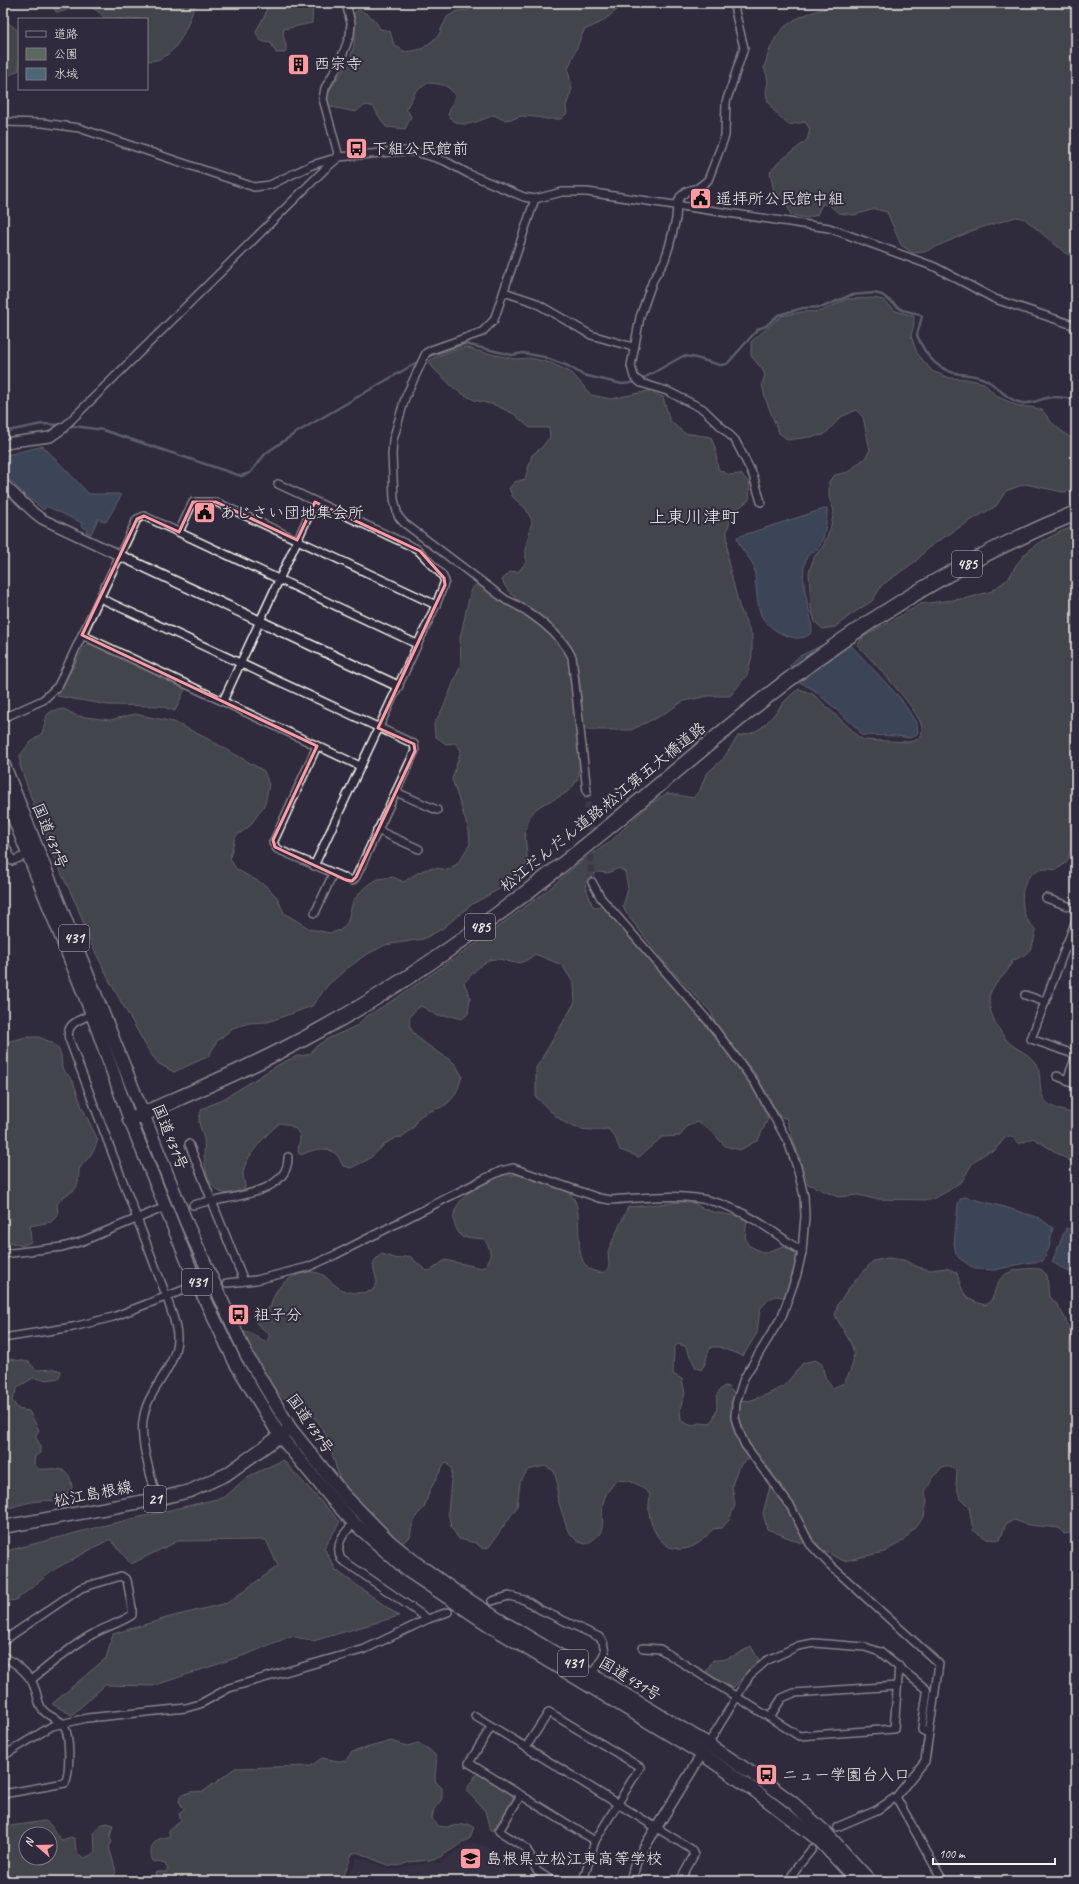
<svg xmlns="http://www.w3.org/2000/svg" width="1079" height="1884" font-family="Caveat,'Klee One',sans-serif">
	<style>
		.built { fill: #3e384e }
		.green { fill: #5a685e; stroke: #a7aca3; fill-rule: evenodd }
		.water { fill: #4e6678; stroke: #909ea5 }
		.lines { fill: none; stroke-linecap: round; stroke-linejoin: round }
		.stream { stroke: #909ea5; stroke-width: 2.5 }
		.minor-tunnel { stroke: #4d4857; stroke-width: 7; stroke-dasharray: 7 3.5; stroke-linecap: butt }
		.minor-casing { stroke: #f4f1e8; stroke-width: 10 }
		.tertiary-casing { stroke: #f4f1e8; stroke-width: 12 }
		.primary-casing { stroke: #f4f1e8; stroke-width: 15 }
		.trunk-casing { stroke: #f4f1e8; stroke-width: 15 }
		.motorway-casing { stroke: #f4f1e8; stroke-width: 17 }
		.minor { stroke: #2f2a3d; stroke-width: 7 }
		.tertiary { stroke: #2f2a3d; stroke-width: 9 }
		.primary { stroke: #2f2a3d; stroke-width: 12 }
		.trunk { stroke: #2f2a3d; stroke-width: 12 }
		.motorway { stroke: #2f2a3d; stroke-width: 14 }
		.marked { fill: none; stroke: #ff9aa2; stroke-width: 3; stroke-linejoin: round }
		.labels { text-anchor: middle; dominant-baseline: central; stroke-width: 4; stroke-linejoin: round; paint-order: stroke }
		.shield { fill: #2f2a3d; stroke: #b9b5b5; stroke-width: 1 }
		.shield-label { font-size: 15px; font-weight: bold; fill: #f4f1e8 }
		.poi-label { font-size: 16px; fill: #f4f1e8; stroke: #2f2a3d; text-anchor: start }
		.street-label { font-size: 16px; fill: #f4f1e8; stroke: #2f2a3d }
		.quarter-label { font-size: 18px; fill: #f4f1e8; stroke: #2f2a3d }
	</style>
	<rect width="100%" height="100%" fill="#2f2a3d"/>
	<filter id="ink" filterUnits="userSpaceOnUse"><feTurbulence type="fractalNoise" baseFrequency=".025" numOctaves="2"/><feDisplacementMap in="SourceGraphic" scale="8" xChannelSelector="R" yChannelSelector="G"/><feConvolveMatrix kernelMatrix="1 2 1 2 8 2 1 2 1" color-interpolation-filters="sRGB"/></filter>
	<g filter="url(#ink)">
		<polygon class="built" points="474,1843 487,1847 501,1862 510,1881 347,1881 357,1857 390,1869 401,1869 406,1866 440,1862 465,1846"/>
		<g class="green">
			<polygon points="3,3 7,7 6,15 8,23 19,31 19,70 3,79"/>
			<path d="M56,3H196C187,26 177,62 147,61V19H105C98,9 86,3 74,7C65,9 68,12 56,12L54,8Z"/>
			<path d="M268,3H313L312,23L284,29C281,37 289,44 285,53H276L271,43C262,42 258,41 256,31L265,15Z"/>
			<path d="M476,3H626L600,23L584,30L568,69L572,89L566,106L567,113L561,119H546L536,117L521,116L513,119L504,120L494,115C478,121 460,132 448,115L455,96C449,84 440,84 428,83L416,91L406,109L411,116L405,129L386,127L378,115L374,107C366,104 363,105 356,112L331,107L328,103C326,86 341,77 348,62C356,48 356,29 354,13L359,10C369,14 375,19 380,29L390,31L394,45L406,52L422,49L438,36L447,17L457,11L469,10Z"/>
			<path d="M838,3H1076V258L1065,253L1025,219L1016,217L974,230L924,252L913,253L901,245L887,212L875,209L854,215L839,213L829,205L822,204L817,215L807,218L791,215L785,201L774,192L770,172L779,162L807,140L810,129L805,122L789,125C782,120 769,107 767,98C764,85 772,85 764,68C775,24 792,17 834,6Z"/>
			<polygon points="875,298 883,300 896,311 914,316 914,324 911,336 917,353 932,371 950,378 966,379 984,383 996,396 1021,407 1031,407 1042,410 1053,424 1072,439 1076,441 1076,491 1063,492 1025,484 1006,491 996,506 963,525 928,548 916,561 882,585 872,601 849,616 835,627 823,629 815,622 811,608 809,572 814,557 823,546 830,530 834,511 829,497 829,481 835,475 848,472 866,457 870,450 863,417 856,410 841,417 824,435 788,440 779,433 765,398 762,384 765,375 762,369 751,356 751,342 781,316 801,312 822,311 847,299"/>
			<path d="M466,347L477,351L515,359L530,358L551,363L572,373L591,395L611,399L648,391L663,397L670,421L684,433L711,437L715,448L718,469L729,475L741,474L750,484L749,500L733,512L727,531L728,562L739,606L752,635V656L747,675L730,696H708L684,701L660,716L631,730H589L583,725C581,702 581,676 574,654C570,641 548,622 537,613C523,603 509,597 502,580L510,572L519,571L526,562V546L532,521L526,509L512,496L509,488L515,482L525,479L532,455L542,447L550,437L549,428H530L514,414L495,405L474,400L456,390L432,367L429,361C434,356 458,349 466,347Z"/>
			<path d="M1076,526V806C1065,824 1074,829 1071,847C1071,852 1068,857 1067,862L1056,870C1024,863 1017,894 1026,918C1028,922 1033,926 1036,930C1033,947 1031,954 1013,960C1010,965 1008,971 1004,975C997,983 989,989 989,1001C989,1014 1002,1038 1012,1045C1020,1051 1031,1055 1036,1064C1044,1078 1035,1095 1050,1105C1057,1110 1068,1112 1076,1114V1172L1070,1161L1033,1138L1019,1144L1011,1136L1005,1138L994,1151L988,1152L980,1157L972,1164L962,1181L948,1191L931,1200L875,1199L858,1195L838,1197L808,1184L786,1118L780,1117L756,1075L716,1024L711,1012L665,963L626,913L623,906L628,889L625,872L619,868L608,873L596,872L585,884L592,905L597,908L601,905L610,912L703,1022L742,1072L759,1097L768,1119L758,1140L740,1150L725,1146L712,1132L698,1122L687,1126L680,1136L662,1137L639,1157L620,1150L615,1137L608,1129C570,1134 561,1121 536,1097V1068L575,1002L574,984L562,965L535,954C513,973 509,955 490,960C481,963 470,976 464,983L470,997L468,1014L462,1019L451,1016H438L421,1006C386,1028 439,1050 454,1063C457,1066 460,1072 462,1076C459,1086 457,1094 449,1102C439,1112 417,1110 415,1126L402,1137L395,1138L385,1144L369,1159L351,1168L343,1166C341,1162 339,1157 336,1154C326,1145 312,1150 301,1155L298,1152C298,1147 300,1143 300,1138C300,1129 288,1124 280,1123C269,1131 244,1158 243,1173C243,1177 245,1182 245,1188C225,1200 211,1192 206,1170C203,1160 205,1150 204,1139C203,1133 199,1127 199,1121C199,1117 201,1112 202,1109L225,1098L278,1065L297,1056L306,1055L311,1053L314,1048L325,1040L358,1025L364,1018L395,999L464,952L549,889L581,861L609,843L648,805L668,793L693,798L700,790L706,774L723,759L738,736C743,735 749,734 754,732C772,724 782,698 799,689L813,694L853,731L858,737L864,740L909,742L916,740L921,736C921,733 922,729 922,727C919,710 871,659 857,645L863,637L921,604L968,598L992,591L1009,578L1016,565L1026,553L1038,543L1062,531Z"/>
			<path d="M477,584C501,594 563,635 570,659C572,666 571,674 572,680C574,697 575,713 577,729C578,741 582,769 577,780C565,804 537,797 528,821C520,841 534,858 522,876L471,905L442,929L423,939L385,945L364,956L345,970L328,985L312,1006L268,1022L249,1023L233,1028L217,1041L209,1056L174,1072L159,1064L150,1053L111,984L92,945L77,906L48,845L20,766V755L30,743L42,733L47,715L52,711L64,709L77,716L110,720L135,714L174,722L210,740L264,771L269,785L265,804L250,826L235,837L230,858L236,869L265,885L277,897L284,913L310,929L330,933L341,930L347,923L353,901L365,887L378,879L393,877L404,882C419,871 428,865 447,870L457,864L470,844L469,831L452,779L461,750L455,743L446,744L435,736L434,724L444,706L461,664L460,638L471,589Z"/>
			<polygon points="90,644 185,689 175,711 161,706 108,705 57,696 85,645"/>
			<path d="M26,1037H39L51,1042L58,1048L61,1055L62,1068L73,1081L82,1107L98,1140L93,1152L79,1169C79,1199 70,1186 57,1204L58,1215L51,1222L30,1226L31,1242L22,1246L3,1240V1043Z"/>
			<path d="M522,1175C537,1178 566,1184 574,1199C586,1220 566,1276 605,1272L609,1266L608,1251L628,1207L691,1201L700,1207L713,1212L743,1217L747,1220L745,1237L748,1245L764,1253L783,1246L797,1254L802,1263L794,1293L784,1297L776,1296L769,1299L760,1309L757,1333L743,1356L719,1347H711C705,1356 708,1362 701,1370L696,1368L685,1346L677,1344L674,1349L673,1374L682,1379L685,1394L680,1408L681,1421L692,1426L699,1423L710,1424C712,1420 715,1416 716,1412C719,1401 712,1396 724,1386L728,1387L741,1400L748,1401L766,1395L784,1386L803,1363L815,1360L822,1364L825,1377L833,1388L844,1383C863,1350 850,1345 835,1315L838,1304L848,1289L873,1261L888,1258L904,1260L918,1267L930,1270L947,1268L957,1273C962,1292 965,1301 986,1305C997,1295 992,1294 998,1283C1005,1268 1027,1268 1041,1269L1047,1275L1049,1297L1057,1304L1065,1318L1071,1334L1069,1348L1073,1362L1076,1364L1075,1527L1070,1533L1064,1534L1059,1528L1028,1525L1014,1520L1006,1524L1000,1540L987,1539L973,1530L969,1507L960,1498L956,1485L957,1471L950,1467H942L933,1478L925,1492L927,1501L924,1517L903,1541L884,1552L844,1561L824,1551L816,1543H801L767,1529L763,1513L773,1475L770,1469L756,1457L744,1461L738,1468L732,1485L735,1505L729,1520L722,1528L713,1529C709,1533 705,1538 700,1542C674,1561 652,1540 649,1512C648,1507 650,1500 650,1494C639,1485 630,1478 616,1481C611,1487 606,1493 604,1500C598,1521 612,1532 585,1544L577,1541L568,1531L557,1497L558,1485L554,1471L545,1466L528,1470L520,1482L517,1507L489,1547L483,1549L476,1543L459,1539L451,1527L448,1512L452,1469L447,1463L444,1464L430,1490L424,1508L417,1515L412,1526L410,1537L402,1543L394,1541C376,1522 352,1502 340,1478C332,1460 331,1438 318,1422C309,1410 295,1406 283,1397C263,1382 254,1360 242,1338L244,1332C255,1331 256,1339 265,1342L269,1339V1334L256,1323L255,1316L271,1306C274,1289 284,1279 301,1274C304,1273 309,1271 313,1272C325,1273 328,1280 336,1286C347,1294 359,1294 372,1291L377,1283C375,1269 368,1263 382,1254L398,1259L407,1256L411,1257L425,1270L430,1271L445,1260L482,1268C493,1259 492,1250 484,1239L462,1237C437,1209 475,1184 500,1176C506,1174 515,1175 522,1175Z"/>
			<path d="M3,1358L29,1362L36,1370L55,1369L61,1371L59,1378L47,1380L33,1378L18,1387L12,1400L18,1409L29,1411L39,1430L35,1436L40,1445V1453L35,1456L34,1463L38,1469C55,1470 70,1463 72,1488L61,1501C40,1499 23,1503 3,1510Z"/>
			<polygon points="283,1460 340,1522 324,1548 336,1570 399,1616 313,1641 291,1636 248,1654 153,1686 105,1685 72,1715 52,1704 106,1658 113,1634 170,1617 227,1603 278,1566 266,1540 178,1541 131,1564 110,1539 55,1569 16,1600 3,1602 3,1552 102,1526 225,1497 247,1477"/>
			<path d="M751,1646L759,1660L733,1688L726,1686L705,1673L713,1660C727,1661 738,1654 751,1646Z"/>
			<path d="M391,1741L407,1746L418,1743C442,1756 436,1756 435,1781L442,1788V1799L434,1809L432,1818L437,1826L446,1827L468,1824L474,1827L470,1838L440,1857L430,1860L409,1862L399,1866L387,1865L357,1852L352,1854L342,1881H154L158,1878L155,1875L156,1872H166L168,1869L165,1864L153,1861C147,1848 155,1837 168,1837L170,1834L168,1830L181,1820L179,1814L184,1810L179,1801L181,1796L190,1792L204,1791L235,1768L311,1766L322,1758L339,1761L346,1760L352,1752Z"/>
			<polygon points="478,1772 513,1794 513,1799 493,1831 490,1830 485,1811 466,1790"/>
			<path d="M45,1821C54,1825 54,1835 62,1840L71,1837L75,1839C75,1847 76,1855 85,1858L95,1853L94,1832L100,1825L107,1823L113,1825L110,1837L112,1842L109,1847L116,1871L112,1881H3V1827ZM26,1834H50V1858H26Z"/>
		</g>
		<g class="water">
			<polygon points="43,446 89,494 119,494 121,496 106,522 98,519 91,534 86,532 87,529 81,526 82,523 46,506 44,510 27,497 3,473 3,456"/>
			<path d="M827,508C828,517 824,540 819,547C815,552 808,553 806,559C798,584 812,608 812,632C799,648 767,629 761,615C756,602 756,580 754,566C748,555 739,549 737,537Z"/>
			<polygon points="832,640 848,642 901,699 917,724 918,732 916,735 910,738 897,736 861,735 859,730 814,690 794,679 790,672 790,665 798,657"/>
			<polygon points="965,1197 1005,1207 1039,1218 1053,1228 1049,1248 1043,1261 1025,1263 995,1270 975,1269 959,1258 956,1254 954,1244 958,1204 961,1198"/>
			<polygon points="1076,1225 1076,1271 1069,1272 1052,1262 1066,1228 1071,1229"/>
		</g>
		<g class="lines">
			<g class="stream">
				<path d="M427,357L465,344L512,355L523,353L544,357L568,366L583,375L622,384L631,383L644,378L683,356L692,357L720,365L727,364L758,329L766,326L778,315L803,308L823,307L851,295L874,293L882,295L902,310L919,314L922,316L917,335C925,356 938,371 960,374C969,375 978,375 986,380C998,386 1006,400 1022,403C1033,405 1044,396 1055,397C1062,397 1069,399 1076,398"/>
				<polyline points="67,425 103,430 241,476 250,473 266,453 294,434 421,360"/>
				<polyline points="3,432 42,424 62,425"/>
			</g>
			<g class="minor-tunnel">
				<polyline points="587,792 592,882"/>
				<polyline points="186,1289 227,1283"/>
			</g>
			<defs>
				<g id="minor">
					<polyline points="735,3 735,11 744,48 726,102 725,136 708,180 698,188 687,191 680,197 677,205 676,219 669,247 664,262 653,280 640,317 631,366 634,377 641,383 667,391 703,409 735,440 753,475 761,502"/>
					<polyline points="3,122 43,123 79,128 254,187 270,185 312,165 339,157 402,151 417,152 445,161 469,174 524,197 535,199 562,192 587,192 829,228 935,267 995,299 1076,326"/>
					<polyline points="339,157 323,99 325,88 339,64 350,35 351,23 346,3"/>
					<path d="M535,199L494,320L482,332L431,350L426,353L405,398L393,440L392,455L394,499L398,516L404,523L506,600C528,609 562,635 572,657L587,792"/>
					<polyline points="504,292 534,302 591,335 633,347"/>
					<polyline points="63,428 325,169 338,158"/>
					<polyline points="278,484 417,549 442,575 445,581 436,605 314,866"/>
					<polyline points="179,532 193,502 216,502 436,605"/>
					<polyline points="100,598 414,744 415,751 356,877 352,881 277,849 273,843 317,746"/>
					<polyline points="82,635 360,766"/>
					<polyline points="223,701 315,502"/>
					<polyline points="3,718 43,700 58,686 137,519 144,516 417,644"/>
					<polyline points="396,792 437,810"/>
					<polyline points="377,830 419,849"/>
					<polyline points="3,840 12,861 29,854"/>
					<polyline points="592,882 601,898 710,1023 755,1083 788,1142 797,1167 804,1196 805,1216 802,1252 797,1274 782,1316 744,1378 736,1403 735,1418 739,1431 745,1445 791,1507 810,1544 830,1565 939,1664 925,1761 896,1797 877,1810 837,1827"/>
					<polyline points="1046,898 1076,909"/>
					<polyline points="315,913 333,874"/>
					<polyline points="1076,920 1031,1039 1076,1055"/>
					<polyline points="1066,945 1076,949"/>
					<polyline points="1025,995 1045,1002"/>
					<path d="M92,1014C80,1020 65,1023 69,1039L166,1295C170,1309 178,1326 177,1340C175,1371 146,1390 143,1421C140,1444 151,1475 157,1499"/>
					<polyline points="1057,1076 1067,1080 1076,1056"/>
					<polyline points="189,1144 244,1281"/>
					<path d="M214,1201C239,1196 289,1191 288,1157"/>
					<polyline points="193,1205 209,1201"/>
					<polyline points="3,1254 62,1247 80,1242 158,1210"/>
					<path d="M227,1283L256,1280L308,1267L335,1255L484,1179L501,1171L513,1168L599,1198L611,1200C644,1198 682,1192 715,1202C747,1211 775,1233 802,1252"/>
					<polyline points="3,1338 73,1327 113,1317 186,1289"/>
					<path d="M354,1523C344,1533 334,1544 341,1559L428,1619"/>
					<polyline points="492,1601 509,1596 525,1600 541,1610 599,1637 603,1642 605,1652 593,1675"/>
					<path d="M3,1641L81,1588L121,1576L127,1580L132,1608V1615C120,1623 105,1627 93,1634C71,1646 51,1664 31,1680"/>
					<polyline points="643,1648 660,1649 799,1736 894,1729 899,1666"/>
					<path d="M3,1656C15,1663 31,1675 35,1689C38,1696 38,1703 42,1709C47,1716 56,1718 62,1723C71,1731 70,1774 65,1783L3,1794"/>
					<polyline points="475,1716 691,1849 694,1855 680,1881"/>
					<polyline points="770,1717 782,1698 794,1693 897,1686"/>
					<polyline points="491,1727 469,1763 595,1841"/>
					<polyline points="708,1744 750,1675 766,1661 798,1646 814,1643 865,1647 880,1652 926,1689 927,1693 922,1727 922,1730 929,1734"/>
					<polyline points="526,1747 549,1712 640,1767 595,1841 583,1881"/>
					<polyline points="3,1756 52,1726 87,1718 186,1708 200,1704 229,1688 365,1649 428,1619 448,1612"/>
					<polyline points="521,1795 499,1831 526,1848 537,1871 552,1881"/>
					<polyline points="896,1797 943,1881"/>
					<polyline points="789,1881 795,1870 812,1849"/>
				</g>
				<g id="tertiary">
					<polyline points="3,446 12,442 50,437 63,428"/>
					<polyline points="3,483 33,512 42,519 398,686"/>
					<polyline points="1067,1080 1076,1084"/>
					<polyline points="631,1881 636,1862 647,1843 705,1749"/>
				</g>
				<polyline id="primary" points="3,1527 157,1499 190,1491 227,1474 288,1430"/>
				<g id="trunk">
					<polyline points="3,763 187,1224 247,1356 290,1428 343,1494 389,1541 415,1562 455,1591 498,1619 708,1744 762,1780 793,1803 826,1833 870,1881"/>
					<polyline points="3,791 92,1014 130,1120 191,1270 235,1362 280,1436 332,1499 354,1523 408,1571 492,1627 702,1754 754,1790 819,1840 857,1881"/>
				</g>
				<path id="motorway" d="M130,1120C194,1091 259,1064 320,1030C403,985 480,929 554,871C632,810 705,744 783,684C873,615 970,555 1076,513"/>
			</defs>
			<use href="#minor" class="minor-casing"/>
			<use href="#tertiary" class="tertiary-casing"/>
			<use href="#primary" class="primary-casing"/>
			<use href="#trunk" class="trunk-casing"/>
			<use href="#motorway" class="motorway-casing"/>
			<use href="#minor" class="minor"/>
			<use href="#tertiary" class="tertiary"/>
			<use href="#primary" class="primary"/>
			<use href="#trunk" class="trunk"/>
			<use href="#motorway" class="motorway"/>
		</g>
	</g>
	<path d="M0 0H1079V1884H0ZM193,502H216L297,540L315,502L420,551L444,578L445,585L378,728L414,744L415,751L356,877L352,881L346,880L275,847L273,840L317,746L82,635L137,519L144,516L179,532Z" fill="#2f2a3d" fill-opacity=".55" fill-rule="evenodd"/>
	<path class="marked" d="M193,502H216L297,540L315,502L420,551L444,578L445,585L378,728L414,744L415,751L356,877L352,881L346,880L275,847L273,840L317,746L82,635L137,519L144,516L179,532Z"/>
	<defs>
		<symbol id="building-square" viewBox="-11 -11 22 22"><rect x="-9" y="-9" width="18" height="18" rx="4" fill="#ff9aa2" stroke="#2f2a3d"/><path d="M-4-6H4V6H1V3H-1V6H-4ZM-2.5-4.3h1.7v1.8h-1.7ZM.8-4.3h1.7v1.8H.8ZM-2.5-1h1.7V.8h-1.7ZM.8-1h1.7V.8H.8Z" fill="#111"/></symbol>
		<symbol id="bus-square" viewBox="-11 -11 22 22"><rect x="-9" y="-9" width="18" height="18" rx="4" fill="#ff9aa2" stroke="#2f2a3d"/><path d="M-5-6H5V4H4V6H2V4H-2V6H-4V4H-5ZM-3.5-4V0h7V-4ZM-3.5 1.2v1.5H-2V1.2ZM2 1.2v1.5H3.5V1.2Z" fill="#111"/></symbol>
		<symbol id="civic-square" viewBox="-11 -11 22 22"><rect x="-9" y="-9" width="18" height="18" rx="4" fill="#ff9aa2" stroke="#2f2a3d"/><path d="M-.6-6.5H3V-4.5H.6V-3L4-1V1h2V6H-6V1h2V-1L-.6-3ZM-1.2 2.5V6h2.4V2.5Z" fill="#111"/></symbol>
		<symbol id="school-square" viewBox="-11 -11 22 22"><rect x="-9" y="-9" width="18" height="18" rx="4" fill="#ff9aa2" stroke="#2f2a3d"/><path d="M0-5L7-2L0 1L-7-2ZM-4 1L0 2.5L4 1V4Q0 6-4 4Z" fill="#111"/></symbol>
	</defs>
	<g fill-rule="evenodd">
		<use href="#building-square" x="286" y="52" width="25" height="25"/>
		<use href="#bus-square" x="344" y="136" width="25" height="25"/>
		<use href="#civic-square" x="688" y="186" width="25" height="25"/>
		<use href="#civic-square" x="192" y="500" width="25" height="25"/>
		<use href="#bus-square" x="226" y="1302" width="25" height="25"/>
		<use href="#bus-square" x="754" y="1762" width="25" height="25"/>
		<use href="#school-square" x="458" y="1846" width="25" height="25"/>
	</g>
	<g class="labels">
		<g class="shield">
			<rect x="952" y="551" width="30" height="26" rx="3"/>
			<rect x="465" y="914" width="30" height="26" rx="3"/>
			<rect x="59" y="925" width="30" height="26" rx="3"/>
			<rect x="182" y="1269" width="30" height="26" rx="3"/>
			<rect x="144" y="1486" width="22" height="26" rx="3"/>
			<rect x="558" y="1650" width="30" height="26" rx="3"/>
		</g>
		<g class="shield-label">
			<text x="967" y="564">485</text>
			<text x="480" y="927">485</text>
			<text x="74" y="938">431</text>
			<text x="197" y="1282">431</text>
			<text x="155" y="1499">21</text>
			<text x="573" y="1663">431</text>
		</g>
		<g class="poi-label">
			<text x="314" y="64">西宗寺</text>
			<text x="372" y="149">下組公民館前</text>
			<text x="716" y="199">遥拝所公民館中組</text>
			<text x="220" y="513">あじさい団地集会所</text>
			<text x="254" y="1315">祖子分</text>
			<text x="782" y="1775">ニュー学園台入口</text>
			<text x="486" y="1859">島根県立松江東高等学校</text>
		</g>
		<g class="street-label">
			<text transform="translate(603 807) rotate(-39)">松江だんだん道路;松江第五大橋道路</text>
			<text transform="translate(50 836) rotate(68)">国道431号</text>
			<text transform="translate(170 1137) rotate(68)">国道431号</text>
			<text transform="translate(310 1424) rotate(55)">国道431号</text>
			<text transform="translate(93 1494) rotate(-11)">松江島根線</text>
			<text transform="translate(630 1679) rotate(31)">国道431号</text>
		</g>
		<g class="quarter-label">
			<text x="694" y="517">上東川津町</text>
		</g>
	</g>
	<rect width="1079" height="1884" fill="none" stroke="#2f2a3d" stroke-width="16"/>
	<rect x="8" y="8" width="1063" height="1868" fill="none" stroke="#f4f1e8" stroke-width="1.5" filter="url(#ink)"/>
	<rect x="18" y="18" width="130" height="72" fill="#2f2a3d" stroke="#7e7a81"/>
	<rect x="26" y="31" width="20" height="6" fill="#2f2a3d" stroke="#7e7a81"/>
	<text x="54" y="38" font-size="12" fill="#f4f1e8">道路</text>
	<rect x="26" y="48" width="20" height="12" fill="#5a685e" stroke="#7e7a81"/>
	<text x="54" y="58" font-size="12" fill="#f4f1e8">公園</text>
	<rect x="26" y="68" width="20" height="12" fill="#4e6678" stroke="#7e7a81"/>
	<text x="54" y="78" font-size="12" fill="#f4f1e8">水域</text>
	<g transform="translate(38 1846) rotate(290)"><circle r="19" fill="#2f2a3d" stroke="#7e7a81"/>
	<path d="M0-3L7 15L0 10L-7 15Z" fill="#ff9aa2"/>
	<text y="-6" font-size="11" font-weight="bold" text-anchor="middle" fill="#f4f1e8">N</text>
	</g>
	<path d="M933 1858v6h122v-6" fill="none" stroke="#f4f1e8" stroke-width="2"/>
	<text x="939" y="1858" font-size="12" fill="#f4f1e8" stroke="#2f2a3d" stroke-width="3" paint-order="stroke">100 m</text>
</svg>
